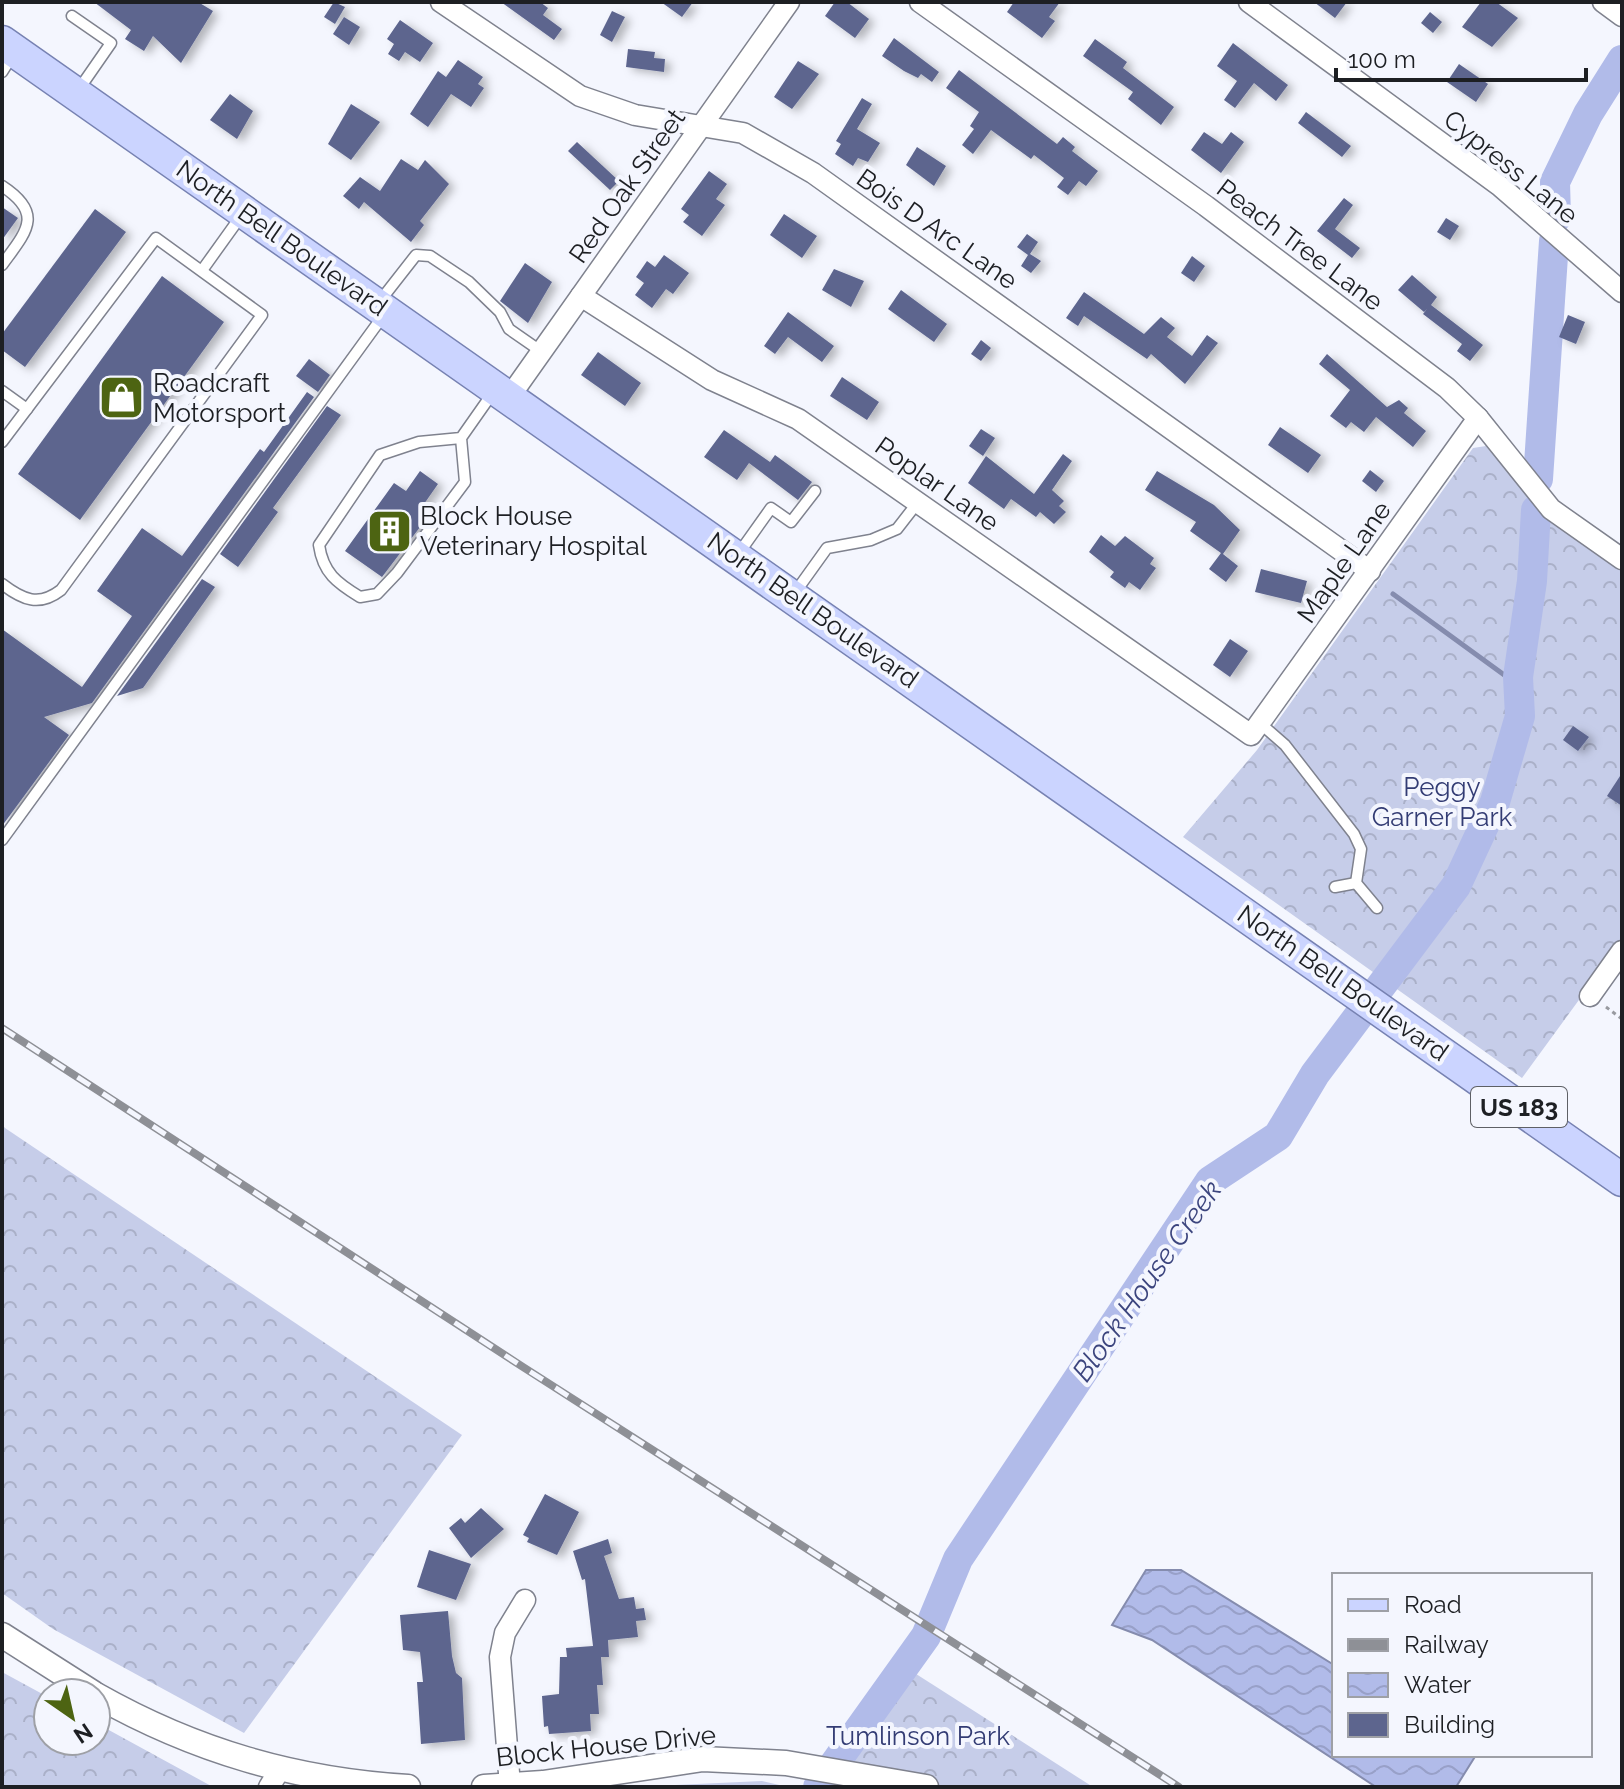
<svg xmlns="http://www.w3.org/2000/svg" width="1624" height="1789" font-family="Raleway,sans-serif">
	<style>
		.forest { fill: url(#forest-crowns) }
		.water { fill: url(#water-waves); stroke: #858cae; stroke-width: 2 }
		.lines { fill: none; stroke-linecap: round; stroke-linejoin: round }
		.stream { stroke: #858cae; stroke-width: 5 }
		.river { stroke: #b1bbe9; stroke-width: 30 }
		.building { fill: #5d658e; filter: url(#shadow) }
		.service-casing { stroke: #7f828e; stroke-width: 13 }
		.minor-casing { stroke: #7f828e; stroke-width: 23 }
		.tertiary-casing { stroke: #7f828e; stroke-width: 27 }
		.primary-casing { stroke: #7782b2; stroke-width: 35 }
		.path { stroke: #989aa0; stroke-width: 3; stroke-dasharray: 4 4; stroke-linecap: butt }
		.service { stroke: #fff; stroke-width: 10 }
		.minor { stroke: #fff; stroke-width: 20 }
		.tertiary { stroke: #fff; stroke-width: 24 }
		.primary { stroke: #cbd4ff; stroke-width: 32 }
		.rail-casing { stroke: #8e9096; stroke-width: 8 }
		.rail { stroke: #f4f6fe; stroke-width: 5; stroke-dasharray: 15; stroke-linecap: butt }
		.labels { text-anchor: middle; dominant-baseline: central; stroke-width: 8; stroke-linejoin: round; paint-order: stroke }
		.shield { fill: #f4f6fe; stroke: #5e6065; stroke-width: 2 }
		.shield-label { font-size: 24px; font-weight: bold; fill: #1d1f23 }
		.street-label { font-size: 26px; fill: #1d1f23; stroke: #f4f6fe }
		.poi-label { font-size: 26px; fill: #1d1f23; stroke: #f4f6fe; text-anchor: start }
		.park-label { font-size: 26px; fill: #333c74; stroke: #f4f6fe }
		.water-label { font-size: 28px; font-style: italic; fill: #3c457e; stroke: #f4f6fe }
	</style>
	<defs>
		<pattern id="forest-crowns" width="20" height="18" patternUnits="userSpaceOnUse" patternTransform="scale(2)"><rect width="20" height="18" fill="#c6cde9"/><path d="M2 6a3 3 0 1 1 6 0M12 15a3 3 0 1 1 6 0" fill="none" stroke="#aab0c8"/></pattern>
		<pattern id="water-waves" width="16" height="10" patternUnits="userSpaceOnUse" patternTransform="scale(2)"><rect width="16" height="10" fill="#b1bbe9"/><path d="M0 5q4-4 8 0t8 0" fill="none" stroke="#98a0c8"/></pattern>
		<filter id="shadow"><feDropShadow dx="6" dy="3.5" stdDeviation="4" flood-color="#0004"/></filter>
	</defs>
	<rect width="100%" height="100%" fill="#f4f6fe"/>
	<g class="forest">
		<polygon points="1486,446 1543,515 1622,570 1622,941 1522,1078 1183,837 1257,750 1473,448"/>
		<polygon points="2,1126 462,1435 244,1733 53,1629 2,1593"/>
		<polygon points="902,1665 1093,1787 822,1787"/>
		<polygon points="2,1672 48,1697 48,1741 96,1741 96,1723 213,1787 2,1787"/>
		<polygon points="762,1781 788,1787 663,1787 675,1785"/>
	</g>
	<polygon class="water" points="1146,1570 1181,1570 1334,1665 1334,1755 1476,1755 1456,1787 1376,1787 1152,1640 1112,1625"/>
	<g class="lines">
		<polyline class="stream" points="1393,594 1518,685"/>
		<g class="river">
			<polyline points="1556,218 1555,182 1588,114 1622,60"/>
			<polyline points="1538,479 1554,241"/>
			<polyline points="818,1787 926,1636 958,1559 1210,1181 1278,1136 1315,1074 1456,886 1495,802 1520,716 1518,677 1532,581 1536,510"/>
		</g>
	</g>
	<g class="building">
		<polygon points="94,2 198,2 213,11 181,63 153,36 144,51 125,39 131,30"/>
		<polygon points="334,2 345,7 335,24 324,17"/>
		<polygon points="501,2 540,2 548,8 543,15 562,29 554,40"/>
		<polygon points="661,2 693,2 682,17"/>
		<polygon points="835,2 847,2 869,19 855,38 825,16"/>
		<polygon points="1014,2 1060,2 1049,17 1055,21 1042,38 1007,12"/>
		<polygon points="1314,2 1347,2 1335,18"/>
		<polygon points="1481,2 1496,2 1518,18 1492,47 1462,27"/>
		<polygon points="612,11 625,17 612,42 600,35"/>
		<polygon points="1430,12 1442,22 1433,33 1421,23"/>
		<polygon points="344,17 360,27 349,45 333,34"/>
		<polygon points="400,20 433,43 420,62 405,52 399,61 388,54 394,44 387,39"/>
		<polygon points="894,38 939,72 932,82 921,74 918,78 904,71 882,56"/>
		<polygon points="1095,39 1127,62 1123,68 1174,107 1161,125 1128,99 1133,92 1083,56"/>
		<polygon points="1233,43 1288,85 1276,101 1254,83 1235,108 1224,100 1237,81 1217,66"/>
		<polygon points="628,49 655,52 654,58 665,59 664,72 626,67"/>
		<polygon points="458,60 483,77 478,84 484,88 471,107 451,94 428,127 410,114 438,71 446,77"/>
		<polygon points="798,61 819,74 792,109 774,97"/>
		<polygon points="1459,64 1488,84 1476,102 1447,82"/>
		<polygon points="959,70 1057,144 1063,137 1075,147 1072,151 1098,171 1086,186 1079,181 1068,195 1057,187 1064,178 1034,155 1031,159 991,130 973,154 962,145 974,129 970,126 979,112 946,88"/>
		<polygon points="230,94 253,111 237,139 210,120"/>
		<polygon points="862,98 872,104 857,129 880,143 868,162 858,158 853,166 835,154 841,144 836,141"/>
		<polygon points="351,104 380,122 351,160 328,144"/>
		<polygon points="1306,112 1351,146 1342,157 1298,123"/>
		<polygon points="1204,132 1222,144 1231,132 1244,142 1221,173 1191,150"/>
		<polygon points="577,142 619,181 610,190 568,151"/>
		<polygon points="917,147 946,166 934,186 906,165"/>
		<polygon points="401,159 418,170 425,160 449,184 420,221 424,225 411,242 364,202 359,209 343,196 360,177 380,191"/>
		<polygon points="709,171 727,184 716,199 725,205 702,236 683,222 689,215 681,209"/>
		<polygon points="1344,198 1353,205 1335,229 1360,248 1352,258 1317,231"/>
		<polygon points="2,207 18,218 2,240"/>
		<polygon points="95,209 126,232 25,367 2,350 2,334"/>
		<polygon points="784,214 817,236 802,258 770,235"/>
		<polygon points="1446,218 1459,226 1450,240 1437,232"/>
		<polygon points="1027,234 1038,242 1030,254 1041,261 1031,273 1021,266 1028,255 1017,247"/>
		<polygon points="664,255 689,273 673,294 666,289 652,308 635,295 644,283 636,277 647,261 655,267"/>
		<polygon points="1192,256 1205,266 1194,282 1181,273"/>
		<polygon points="525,263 552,282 528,323 500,301"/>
		<polygon points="834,269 864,281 851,307 822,290"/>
		<polygon points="1412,275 1437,297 1431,305 1483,345 1470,361 1457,351 1462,344 1423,314 1427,309 1424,312 1398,290"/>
		<polygon points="162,276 224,322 80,520 18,474"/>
		<polygon points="901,290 947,324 934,342 888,309"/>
		<polygon points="1084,292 1144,334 1161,317 1175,328 1167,337 1192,356 1207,335 1218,343 1185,384 1151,354 1147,359 1084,316 1078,326 1066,318"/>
		<polygon points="788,312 834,346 822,362 788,337 775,354 764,346"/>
		<polygon points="1568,315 1585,322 1576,344 1559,337"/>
		<polygon points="981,340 991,348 981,361 971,354"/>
		<polygon points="598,352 641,383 625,406 581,375"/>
		<polygon points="1327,354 1387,407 1399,400 1408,408 1404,413 1426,431 1413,447 1376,417 1364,432 1351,422 1346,428 1330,416 1350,390 1319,364"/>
		<polygon points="309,359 330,375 318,392 296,376"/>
		<polygon points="842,377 879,402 867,420 830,396"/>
		<polygon points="307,392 314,397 92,703 44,717 69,735 2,826 2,629 82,687 132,616 97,591 142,528 182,556 260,449 264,452"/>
		<polygon points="327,406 341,415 273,508 278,512 238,567 220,554"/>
		<polygon points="1280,427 1321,455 1308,473 1268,445"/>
		<polygon points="981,429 995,438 983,456 969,446"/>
		<polygon points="724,430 770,462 775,455 812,482 798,500 749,463 737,480 704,457"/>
		<polygon points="1063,454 1072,461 1052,490 1064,501 1059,506 1066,512 1054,524 1040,512 1036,517 1011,499 1004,509 968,483 986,456 1034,494"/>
		<polygon points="1370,470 1384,481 1376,492 1362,481"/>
		<polygon points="420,471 438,484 424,504 433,510 382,577 345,551 394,483 406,491"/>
		<polygon points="1157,471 1214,505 1240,530 1223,554 1238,566 1226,582 1209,569 1221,553 1190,531 1196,522 1145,490"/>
		<polygon points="1101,535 1115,546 1125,536 1154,558 1150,564 1156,568 1140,590 1129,582 1125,588 1110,577 1114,572 1089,552"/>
		<polygon points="1261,569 1307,581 1301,603 1255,592"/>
		<polygon points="202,579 215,587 143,688 117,696"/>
		<polygon points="1230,639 1248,651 1230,677 1213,665"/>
		<polygon points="1573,726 1589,737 1578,751 1563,740"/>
		<polygon points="1622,773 1622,806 1607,796"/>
		<polygon points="545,1494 579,1512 557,1555 527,1542 529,1538 523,1535"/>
		<polygon points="481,1508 504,1529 471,1558 449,1528 461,1518 465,1523"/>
		<polygon points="608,1539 612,1553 604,1556 619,1599 634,1597 636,1609 644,1608 646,1620 636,1621 638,1637 608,1640 609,1657 601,1657 603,1685 597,1685 599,1714 590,1714 591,1731 549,1734 548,1726 544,1727 542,1696 559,1694 560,1657 567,1657 566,1648 593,1646 585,1579 582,1580 573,1551"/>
		<polygon points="429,1550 471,1564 456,1600 417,1587"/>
		<polygon points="448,1611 452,1656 456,1673 462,1678 465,1740 421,1744 417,1682 423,1682 420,1652 403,1650 400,1615"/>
	</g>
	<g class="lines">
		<defs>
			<g id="service">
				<polyline points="72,16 111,43 77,92"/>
				<polyline points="2,72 12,56"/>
				<path d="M2,186C45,214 26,232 2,265"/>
				<polyline points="203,269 241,216"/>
				<polyline points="380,301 416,255 430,256 469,282 500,312 509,329 542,352"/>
				<polyline points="2,391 27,409"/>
				<path d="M461,438L465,482L397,573L377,594L360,597C337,583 323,573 319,545L380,455L419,442L461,438L494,391"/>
				<path d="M2,442L156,238L262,315L61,590C39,607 23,600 2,584"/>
				<polyline points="739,553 771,508 791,522 815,491"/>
				<polyline points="794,594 827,548 871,540 897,529 918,502"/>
				<polyline points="1261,724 1285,745 1354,834 1361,849 1356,883 1377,908"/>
				<polyline points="2,840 383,316"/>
				<polyline points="1335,887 1356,883"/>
			</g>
			<g id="minor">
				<polyline points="441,2 580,96 635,115 743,133 813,173 1370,571"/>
				<polyline points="920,2 1206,206 1447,388 1478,418 1551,509 1622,559"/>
				<polyline points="1249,2 1500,186 1622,292"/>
				<polyline points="1603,2 1622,16"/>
				<polyline points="581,296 712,380 798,419 1251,735 1478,418"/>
				<polyline points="508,399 789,2"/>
				<polyline points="1590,996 1622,951"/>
				<polyline points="510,1786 500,1657 505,1633 525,1600"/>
				<polyline points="269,1787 279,1771"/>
			</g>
			<g id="tertiary">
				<polyline points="2,1635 93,1693"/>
				<path d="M96,1695C195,1751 295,1780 408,1787"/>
				<polyline points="484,1787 543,1783 703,1759 786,1763 926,1787"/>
			</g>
			<polyline id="primary" points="2,42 1622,1180"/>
		</defs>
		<use href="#service" class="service-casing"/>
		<use href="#minor" class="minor-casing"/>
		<use href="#tertiary" class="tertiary-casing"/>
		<use href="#primary" class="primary-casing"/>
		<polyline class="path" points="1606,1007 1622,1019"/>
		<use href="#service" class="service"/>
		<use href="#minor" class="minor"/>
		<use href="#tertiary" class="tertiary"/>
		<use href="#primary" class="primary"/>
		<defs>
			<polyline id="rail" points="2,1028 523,1367 1179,1787"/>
		</defs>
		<use href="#rail" class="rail-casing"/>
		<use href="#rail" class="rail"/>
	</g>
	<defs>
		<symbol id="shop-square" viewBox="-11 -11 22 22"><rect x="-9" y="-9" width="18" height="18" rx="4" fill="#4d6412" stroke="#f4f6fe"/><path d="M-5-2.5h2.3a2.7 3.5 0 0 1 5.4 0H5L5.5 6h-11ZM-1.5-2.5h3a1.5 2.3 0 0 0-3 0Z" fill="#fff"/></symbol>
		<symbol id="building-square" viewBox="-11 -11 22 22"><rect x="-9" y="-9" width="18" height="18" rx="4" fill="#4d6412" stroke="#f4f6fe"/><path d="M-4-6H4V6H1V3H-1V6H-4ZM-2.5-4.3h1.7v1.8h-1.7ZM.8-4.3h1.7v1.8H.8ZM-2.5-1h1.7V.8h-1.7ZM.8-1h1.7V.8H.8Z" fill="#fff"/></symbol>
	</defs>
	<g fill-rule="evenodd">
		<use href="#shop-square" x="96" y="372" width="51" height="51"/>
		<use href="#building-square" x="364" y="506" width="51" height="51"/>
	</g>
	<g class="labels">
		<rect class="shield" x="1471" y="1087" width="96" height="40" rx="6"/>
		<g class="shield-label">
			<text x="1519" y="1107">US 183</text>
		</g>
		<g class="street-label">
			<text transform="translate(1511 167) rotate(39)">Cypress Lane</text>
			<text transform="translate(627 186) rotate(-55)">Red Oak Street</text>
			<text transform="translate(937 229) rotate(35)">Bois D Arc Lane</text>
			<text transform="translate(282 238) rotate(35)">North Bell Boulevard</text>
			<text transform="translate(1300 245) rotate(37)">Peach Tree Lane</text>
			<text transform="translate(937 484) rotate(35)">Poplar Lane</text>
			<text transform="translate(1344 562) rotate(-55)">Maple Lane</text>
			<text transform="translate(813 610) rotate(35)">North Bell Boulevard</text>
			<text transform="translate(1343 983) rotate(35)">North Bell Boulevard</text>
			<text transform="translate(606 1746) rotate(-6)">Block House Drive</text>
		</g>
		<g class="poi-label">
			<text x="153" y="383">Roadcraft<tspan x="153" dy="30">Motorsport</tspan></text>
			<text x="420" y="516">Block House<tspan x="420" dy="30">Veterinary Hospital</tspan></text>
		</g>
		<g class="park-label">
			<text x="1442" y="787">Peggy<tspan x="1442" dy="30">Garner Park</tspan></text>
			<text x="918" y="1736">Tumlinson Park</text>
		</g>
		<g class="water-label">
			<text transform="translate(1147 1281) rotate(-55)">Block House Creek</text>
		</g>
	</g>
	<rect width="1624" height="1789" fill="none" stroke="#1d1f23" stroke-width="8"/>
	<rect x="1332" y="1573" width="260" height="184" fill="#f4f6fe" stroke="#9ea0a6" stroke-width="2"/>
	<rect x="1348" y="1599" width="40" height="12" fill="#cbd4ff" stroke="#9ea0a6" stroke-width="2"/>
	<text x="1404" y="1613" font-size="24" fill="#1d1f23">Road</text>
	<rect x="1348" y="1639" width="40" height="12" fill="#8e9096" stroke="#9ea0a6" stroke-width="2"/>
	<text x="1404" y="1653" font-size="24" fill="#1d1f23">Railway</text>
	<rect x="1348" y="1673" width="40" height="24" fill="url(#water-waves)" stroke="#9ea0a6" stroke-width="2"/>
	<text x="1404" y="1693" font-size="24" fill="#1d1f23">Water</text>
	<rect x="1348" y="1713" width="40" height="24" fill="#5d658e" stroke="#9ea0a6" stroke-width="2"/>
	<text x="1404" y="1733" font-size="24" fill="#1d1f23">Building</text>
	<g transform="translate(72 1717) rotate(146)"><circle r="38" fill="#f4f6fe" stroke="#9ea0a6" stroke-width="2"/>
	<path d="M0-6L14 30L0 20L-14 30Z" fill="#4d6412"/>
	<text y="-12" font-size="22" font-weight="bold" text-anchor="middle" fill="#1d1f23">N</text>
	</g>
	<path d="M1336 68v12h250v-12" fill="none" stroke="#1d1f23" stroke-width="4"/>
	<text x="1348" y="68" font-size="24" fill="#1d1f23" stroke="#f4f6fe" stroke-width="6" paint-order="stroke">100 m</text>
</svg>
